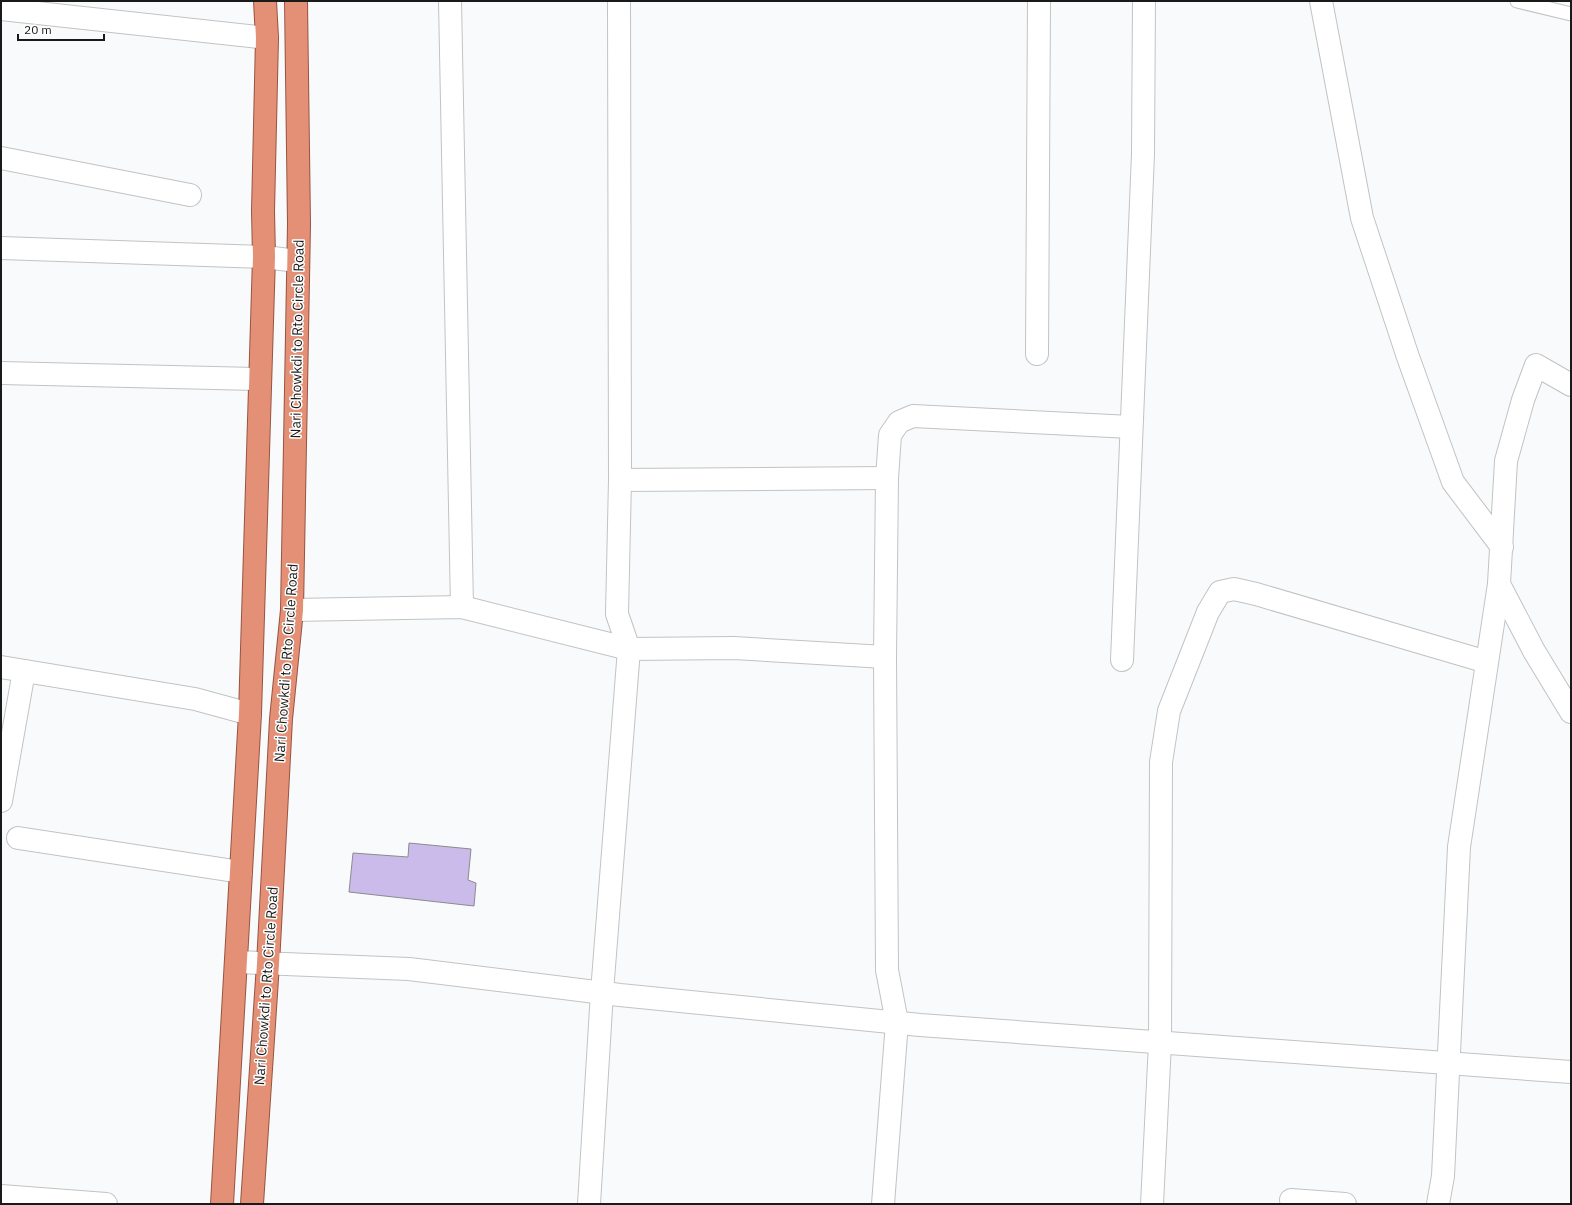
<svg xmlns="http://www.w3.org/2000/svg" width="1572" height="1205" font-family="'IBM Plex Sans',sans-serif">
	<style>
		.building { fill: #cabbeb; stroke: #8c8b8d }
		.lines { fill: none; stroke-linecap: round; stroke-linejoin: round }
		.service-casing { stroke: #c1c3c4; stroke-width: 15 }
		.minor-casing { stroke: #c1c3c4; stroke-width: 24 }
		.trunk-casing { stroke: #985440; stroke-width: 24 }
		.service { stroke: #fff; stroke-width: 13 }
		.minor { stroke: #fff; stroke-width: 22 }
		.trunk { stroke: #e49076; stroke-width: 22 }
		.labels { text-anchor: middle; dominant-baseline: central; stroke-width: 3; stroke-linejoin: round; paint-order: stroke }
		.street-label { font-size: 14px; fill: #191a1a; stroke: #fff }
	</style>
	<rect width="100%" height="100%" fill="#f9fafb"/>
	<polygon class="building" points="409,843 471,849 468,880 476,883 474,906 349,892 353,853 408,857"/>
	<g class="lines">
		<defs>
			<polyline id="service" points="1517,1 1571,14"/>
			<g id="minor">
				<polyline points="450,1 462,607"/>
				<polyline points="1321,1 1362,218 1408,357 1453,482 1502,547"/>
				<polyline points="1,9 267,38"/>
				<polyline points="1,158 190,195"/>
				<polyline points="1,248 264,257 298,261"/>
				<polyline points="1037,354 1039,1"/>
				<polyline points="1,373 260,379"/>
				<polyline points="1571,385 1536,365 1523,400 1506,461 1499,584 1534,651 1571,712"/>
				<polyline points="620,480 887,478"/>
				<polyline points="292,610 462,607 629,649 617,614 620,480 619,1"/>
				<polyline points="1122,660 1143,154 1144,1"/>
				<polyline points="1,667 195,699 250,714"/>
				<polyline points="1,801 24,671"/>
				<polyline points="18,838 241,872"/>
				<polyline points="236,962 409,969 620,995 920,1025 1571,1072"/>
				<polyline points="1,1196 106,1204"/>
				<polyline points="1291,1200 1345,1204"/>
				<polyline points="589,1204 602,992 629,649 734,648 885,657"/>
				<polyline points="883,1204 897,1022 887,970 885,657 887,478 890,435 899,422 913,416 1131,427"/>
				<polyline points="1152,1204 1160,1043 1161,762 1169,711 1208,612 1220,592 1234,589 1256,594 1487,662"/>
				<polyline points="1438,1204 1443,1176 1459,847 1499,584"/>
			</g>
			<g id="trunk">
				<polyline points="222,1204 250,714 264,257 263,211 267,38 265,1"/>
				<polyline points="252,1204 268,964 281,719 292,610 299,224 296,1"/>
			</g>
		</defs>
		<use href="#service" class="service-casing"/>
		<use href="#minor" class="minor-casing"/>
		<use href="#trunk" class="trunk-casing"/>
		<use href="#service" class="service"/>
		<use href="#minor" class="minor"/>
		<use href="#trunk" class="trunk"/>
	</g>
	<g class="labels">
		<g class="street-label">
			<text transform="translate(297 339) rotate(-89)">Nari Chowkdi to Rto Circle Road</text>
			<text transform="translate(286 663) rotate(-86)">Nari Chowkdi to Rto Circle Road</text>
			<text transform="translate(266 986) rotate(-86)">Nari Chowkdi to Rto Circle Road</text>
		</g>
	</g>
	<rect width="1572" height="1205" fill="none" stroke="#191a1a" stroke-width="4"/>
	<path d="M18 34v6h86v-6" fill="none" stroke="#191a1a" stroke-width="2"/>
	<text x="24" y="34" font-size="12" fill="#191a1a" stroke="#ffffff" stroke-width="3" paint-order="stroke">20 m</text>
</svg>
